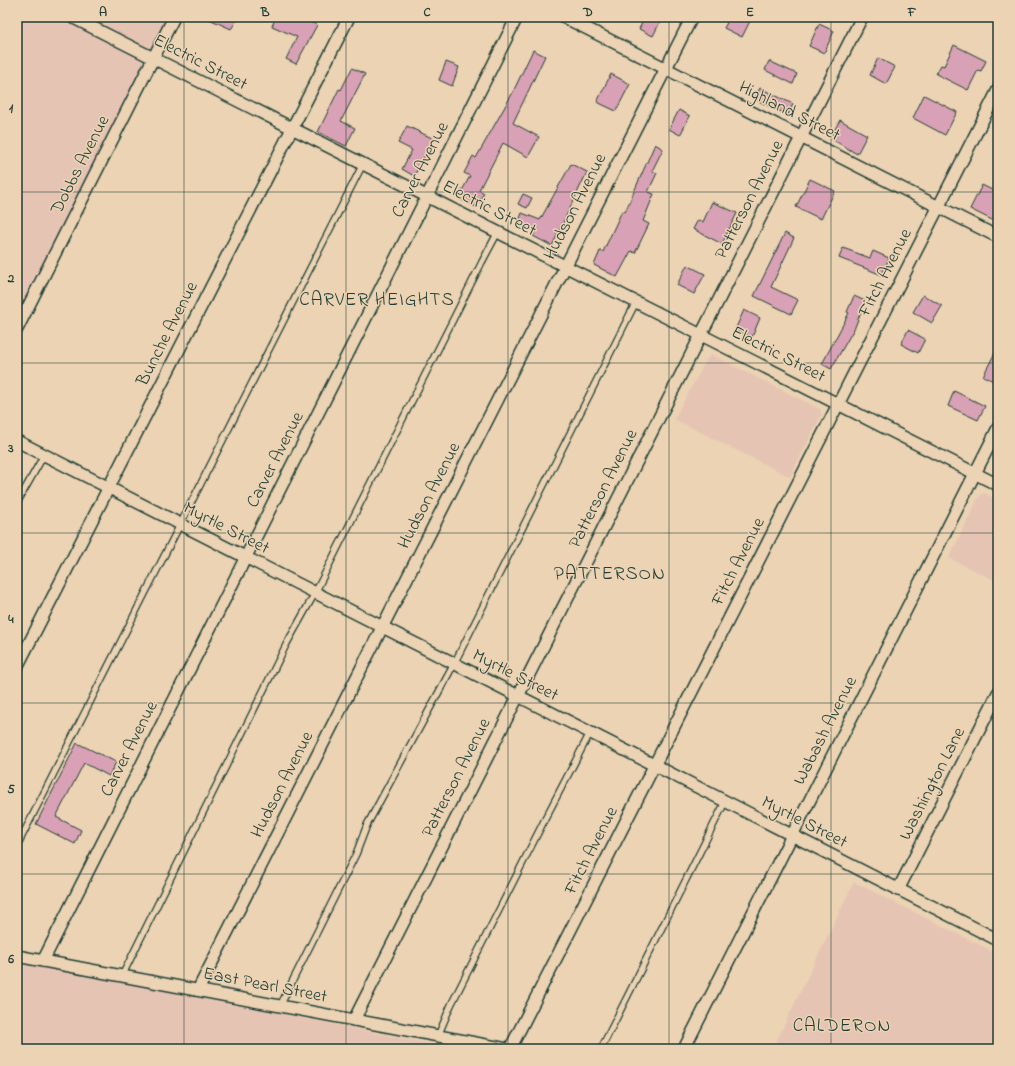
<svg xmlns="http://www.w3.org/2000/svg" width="1015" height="1066" font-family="'Indie Flower',sans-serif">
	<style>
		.built { fill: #e6c4b4 }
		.building { fill: #d9a1b5; stroke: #1f3d34 }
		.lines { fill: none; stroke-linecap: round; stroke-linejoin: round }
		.lane-casing { stroke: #1f3d34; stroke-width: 8 }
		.street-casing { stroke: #1f3d34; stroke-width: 14 }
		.lane { stroke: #ebd3b4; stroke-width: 5.5 }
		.street { stroke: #ebd3b4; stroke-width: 11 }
		.grid { fill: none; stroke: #1f3d34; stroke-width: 1; stroke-opacity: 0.55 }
		.labels { text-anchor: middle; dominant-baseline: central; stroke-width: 3; stroke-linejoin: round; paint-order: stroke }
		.street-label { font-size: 18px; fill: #1f3d34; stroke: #ebd3b4 }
		.neighbourhood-label { font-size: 19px; letter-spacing: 1px; fill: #1f3d34; stroke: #ebd3b4 }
		.neatline { fill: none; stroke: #1f3d34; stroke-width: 1.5 }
		.grid-label { font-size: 13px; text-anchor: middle; font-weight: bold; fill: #1f3d34 }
	</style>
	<rect width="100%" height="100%" fill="#ebd3b4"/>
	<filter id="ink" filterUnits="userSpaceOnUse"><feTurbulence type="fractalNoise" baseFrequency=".025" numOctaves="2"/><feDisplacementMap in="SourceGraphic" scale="8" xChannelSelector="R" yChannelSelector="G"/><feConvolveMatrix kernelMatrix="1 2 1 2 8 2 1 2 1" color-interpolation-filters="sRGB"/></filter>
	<g filter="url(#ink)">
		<g class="built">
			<polygon points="17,17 174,17 17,327"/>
			<polygon points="712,355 820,409 822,414 790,477 674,419 707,359"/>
			<polygon points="984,493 998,500 998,582 949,558 980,495"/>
			<polygon points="854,882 998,954 998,1049 785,1049 775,1044"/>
			<polygon points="17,960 456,1049 17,1049"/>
		</g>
		<g class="building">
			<polygon points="205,17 239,17 231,29"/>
			<polygon points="276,17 299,17 317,25 296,64 286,59 297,37 272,26"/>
			<polygon points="645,17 656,17 661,20 653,36 639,29"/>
			<polygon points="730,17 752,17 742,37 724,28"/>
			<polygon points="819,24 834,31 824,53 809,46"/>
			<polygon points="954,45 986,61 981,71 978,70 968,90 936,74 941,65 944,66"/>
			<polygon points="533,50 545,56 513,123 539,137 528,157 503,143 479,190 484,193 476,207 458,198 470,176 464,173 473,156 476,158 512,94"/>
			<polygon points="878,58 895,67 886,84 870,75"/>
			<polygon points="769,61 797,74 793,84 765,70"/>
			<polygon points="446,62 459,67 452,86 439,80"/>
			<polygon points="352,68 365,74 341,121 355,128 346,146 318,132 339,89 341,90"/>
			<polygon points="611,74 630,84 616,111 597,102"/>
			<polygon points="760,88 793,104 788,115 754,99"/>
			<polygon points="924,95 957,112 945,135 913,118"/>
			<polygon points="679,110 690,116 680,135 669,129"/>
			<polygon points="840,120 867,135 857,154 830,138"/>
			<polygon points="407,126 434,139 414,176 402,169 412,150 398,143"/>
			<polygon points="655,144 663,149 652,171 657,173 648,192 654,194 643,221 649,224 635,253 631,251 617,277 594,265 600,251 603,252 622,211 625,212"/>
			<polygon points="571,164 587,172 552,246 533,236 535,230 518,223 522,213 540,220"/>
			<polygon points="810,179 835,191 821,219 796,207"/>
			<polygon points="982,185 998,193 998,223 970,209"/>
			<polygon points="523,194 532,198 527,208 518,204"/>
			<polygon points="712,202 737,213 722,244 693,229 698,220 703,222"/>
			<polygon points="785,233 794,238 771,287 798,300 791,314 754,296"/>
			<polygon points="843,248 870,258 873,251 889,258 882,275 839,258"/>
			<polygon points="687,265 705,274 694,294 677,285"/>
			<polygon points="923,295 942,306 932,323 913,312"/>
			<polygon points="854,296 865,301 855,327 831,369 822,364 849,313 847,312"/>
			<polygon points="744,310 760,318 752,337 735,330"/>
			<polygon points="908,330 925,339 918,353 901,344"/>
			<polygon points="998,347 998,383 983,376"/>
			<polygon points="954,391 985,406 978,420 948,406"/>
			<polygon points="77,743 116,762 109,776 84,763 56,817 81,830 75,844 36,824"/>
		</g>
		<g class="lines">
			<defs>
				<g id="lane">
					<polyline points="17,503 44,455"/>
					<polyline points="17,846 363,164"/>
					<polyline points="122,976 286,645 315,593 482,262 498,232"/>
					<polyline points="280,1006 356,854 367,825 454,664 636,302"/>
					<polyline points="438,1036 451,1005 544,821 590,733"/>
					<polyline points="601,1049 725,802"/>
				</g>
				<g id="street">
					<polyline points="72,17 998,485"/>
					<polyline points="564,17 998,237"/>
					<polyline points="17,329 174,17"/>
					<polyline points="17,441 998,940"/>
					<polyline points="17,667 349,17"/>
					<polyline points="898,890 998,693"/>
					<polyline points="17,956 507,1049"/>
					<polyline points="43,961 517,17"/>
					<polyline points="198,990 692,17"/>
					<polyline points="354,1020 862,17"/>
					<polyline points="510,1049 998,90"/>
					<polyline points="684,1049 998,428"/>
				</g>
			</defs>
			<use href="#lane" class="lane-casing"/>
			<use href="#street" class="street-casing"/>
			<use href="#lane" class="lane"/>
			<use href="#street" class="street"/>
		</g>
	</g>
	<path class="grid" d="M184,17V1049M346,17V1049M508,17V1049M669,17V1049M831,17V1049M17,192H998M17,363H998M17,533H998M17,703H998M17,874H998"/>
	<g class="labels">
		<g class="street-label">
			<text transform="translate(200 63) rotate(27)">Electric Street</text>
			<text transform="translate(789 112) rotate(27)">Highland Street</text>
			<text transform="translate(81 165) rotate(-63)">Dobbs Avenue</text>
			<text transform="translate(421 170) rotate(-63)">Carver Avenue</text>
			<text transform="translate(750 200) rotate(-63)">Patterson Avenue</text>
			<text transform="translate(576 207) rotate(-63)">Hudson Avenue</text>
			<text transform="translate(489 209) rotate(27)">Electric Street</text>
			<text transform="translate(886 273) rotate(-63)">Fitch Avenue</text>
			<text transform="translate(168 334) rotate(-63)">Bunche Avenue</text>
			<text transform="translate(778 355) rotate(27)">Electric Street</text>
			<text transform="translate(276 460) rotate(-63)">Carver Avenue</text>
			<text transform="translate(604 489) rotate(-63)">Patterson Avenue</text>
			<text transform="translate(430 496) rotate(-63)">Hudson Avenue</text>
			<text transform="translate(226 529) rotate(27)">Myrtle Street</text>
			<text transform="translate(739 562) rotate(-63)">Fitch Avenue</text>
			<text transform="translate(515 676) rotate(27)">Myrtle Street</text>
			<text transform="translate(826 731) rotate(-63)">Wabash Avenue</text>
			<text transform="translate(130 749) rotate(-63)">Carver Avenue</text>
			<text transform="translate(457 778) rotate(-63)">Patterson Avenue</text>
			<text transform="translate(933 784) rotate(-63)">Washington Lane</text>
			<text transform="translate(283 785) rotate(-63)">Hudson Avenue</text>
			<text transform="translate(804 823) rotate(27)">Myrtle Street</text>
			<text transform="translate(592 851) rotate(-63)">Fitch Avenue</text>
			<text transform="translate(265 986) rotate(11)">East Pearl Street</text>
		</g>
		<g class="neighbourhood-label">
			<text x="377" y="300">CARVER HEIGHTS</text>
			<text x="610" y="574">PATTERSON</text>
			<text x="842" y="1026">CALDERON</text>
		</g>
	</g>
	<rect width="1015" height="1066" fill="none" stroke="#ebd3b4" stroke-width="44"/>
	<rect x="22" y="22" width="971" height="1022" class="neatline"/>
	<g class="grid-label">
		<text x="103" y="16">A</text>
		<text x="265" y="16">B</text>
		<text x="427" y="16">C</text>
		<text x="588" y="16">D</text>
		<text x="750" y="16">E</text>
		<text x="912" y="16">F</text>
		<text x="11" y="112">1</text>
		<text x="11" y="282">2</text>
		<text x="11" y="452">3</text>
		<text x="11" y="623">4</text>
		<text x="11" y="793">5</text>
		<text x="11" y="963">6</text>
	</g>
</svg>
